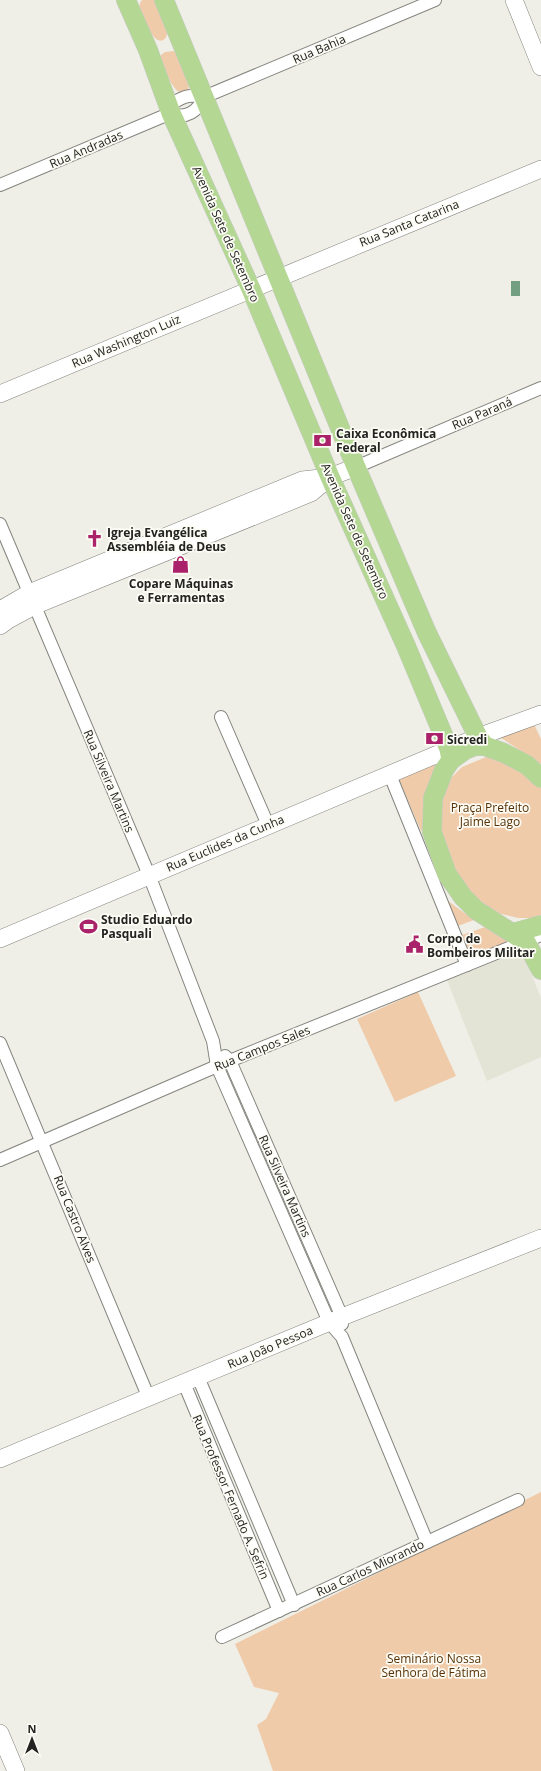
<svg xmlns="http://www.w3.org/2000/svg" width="541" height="1771" font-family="'Open Sans',sans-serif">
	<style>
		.built { fill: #e3e4d5 }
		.green { fill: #f0cbaa }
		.water { fill: #729f81 }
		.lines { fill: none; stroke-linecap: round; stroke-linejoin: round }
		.street-casing { stroke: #85857f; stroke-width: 14 }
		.secondary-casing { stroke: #85857f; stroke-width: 18 }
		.primary-casing { stroke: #cacaca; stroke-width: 20 }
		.street { stroke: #fff; stroke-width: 12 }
		.secondary { stroke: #fff; stroke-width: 17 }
		.primary { stroke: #b5d794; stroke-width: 19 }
		.labels { text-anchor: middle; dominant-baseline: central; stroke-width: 3.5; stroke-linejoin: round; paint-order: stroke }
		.street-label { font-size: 12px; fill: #232321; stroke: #fcfcf5 }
		.poi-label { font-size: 12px; font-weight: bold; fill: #232321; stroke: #fcfcf5; text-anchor: start }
		.park-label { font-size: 12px; fill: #573105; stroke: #fcfcf5 }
	</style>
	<rect width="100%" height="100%" fill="#efefe8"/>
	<polygon class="built" points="522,951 541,998 541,1057 487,1081 447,980"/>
	<g class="green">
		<path d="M142,0H154L156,2C159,11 166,22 167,31C168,39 161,44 155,38C150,34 143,15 139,8L140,3Z"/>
		<path d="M174,51L177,54L189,83L188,90C176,103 165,69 161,60V55L165,52Z"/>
		<polygon points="533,722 541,739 541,764 498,736"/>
		<polygon points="486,757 499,759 541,785 541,915 531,918 518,918 497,913 474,896 462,882 449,859 438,820 440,804 452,777 462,767"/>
		<polygon points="435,759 440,765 427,828 421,831 397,775"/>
		<polygon points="448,901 474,920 455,927"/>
		<polygon points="485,927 506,936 511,945 470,960 459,936"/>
		<polygon points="418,992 456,1076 395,1102 357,1019"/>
		<polygon points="541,1492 541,1771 273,1771 257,1725 266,1719 279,1693 254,1687 235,1644"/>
	</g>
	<rect class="water" x="511" y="281" width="9" height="15"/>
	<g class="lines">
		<defs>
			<g id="street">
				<polyline points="204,97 435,0"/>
				<path d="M171,113L173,103C184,96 191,94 204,97"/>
				<path d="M171,113C186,120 198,111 204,97"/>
				<polyline points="0,185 171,113"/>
				<polyline points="356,467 541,388"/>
				<polyline points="0,524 149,875 213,1041 217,1066 329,1322 342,1337 427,1542"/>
				<polyline points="221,717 268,825"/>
				<polyline points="390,775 467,965"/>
				<polyline points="0,1043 148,1396"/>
				<polyline points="225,1056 230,1061 342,1317 342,1324"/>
				<polyline points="0,1160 217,1066 541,935"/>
				<polyline points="198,1377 294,1605"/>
				<polyline points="184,1383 279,1611"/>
				<polyline points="222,1637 518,1500"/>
			</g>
			<g id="secondary">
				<polyline points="514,0 541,67"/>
				<polyline points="0,394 541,169"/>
				<polyline points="0,610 29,593 302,480 330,477"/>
				<polyline points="0,626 8,620 34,606 311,493 330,477 356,467"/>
				<polyline points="0,939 478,737 541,714"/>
				<polyline points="0,1459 342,1317 541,1238"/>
				<polyline points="0,1733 16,1771"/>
			</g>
			<g id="primary">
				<polyline points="126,0 148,50 171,113 251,289 330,477 406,646 449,749 451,760"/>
				<polyline points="164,0 356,467 427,633 478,737 485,746 504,753 527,765 541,778"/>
				<polyline points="485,746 475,746 465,750 451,760 444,770 433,798 432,832 447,874 463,897 476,910 526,942 541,970"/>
				<polyline points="513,933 541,925"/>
			</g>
		</defs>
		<use href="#street" class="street-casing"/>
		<use href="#secondary" class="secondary-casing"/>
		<use href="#primary" class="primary-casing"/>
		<use href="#street" class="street"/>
		<use href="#secondary" class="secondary"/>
		<use href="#primary" class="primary"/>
	</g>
	<defs>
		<symbol id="bank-bare" viewBox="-9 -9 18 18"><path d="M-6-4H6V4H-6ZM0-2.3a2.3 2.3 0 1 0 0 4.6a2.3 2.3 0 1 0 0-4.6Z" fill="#aa236a" stroke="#fcfcf5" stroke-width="2.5" paint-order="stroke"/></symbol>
		<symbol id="church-bare" viewBox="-9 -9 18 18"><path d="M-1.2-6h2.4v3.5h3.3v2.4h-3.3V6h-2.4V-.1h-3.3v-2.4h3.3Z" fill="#aa236a" stroke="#fcfcf5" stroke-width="2.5" paint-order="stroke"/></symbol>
		<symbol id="shop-bare" viewBox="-9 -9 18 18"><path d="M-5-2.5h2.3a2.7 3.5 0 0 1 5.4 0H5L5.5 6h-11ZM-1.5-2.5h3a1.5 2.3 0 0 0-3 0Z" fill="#aa236a" stroke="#fcfcf5" stroke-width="2.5" paint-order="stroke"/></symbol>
		<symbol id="stadium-bare" viewBox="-9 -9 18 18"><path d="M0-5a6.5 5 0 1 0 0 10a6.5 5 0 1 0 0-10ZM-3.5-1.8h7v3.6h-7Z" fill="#aa236a" stroke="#fcfcf5" stroke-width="2.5" paint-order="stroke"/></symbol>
		<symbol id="civic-bare" viewBox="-9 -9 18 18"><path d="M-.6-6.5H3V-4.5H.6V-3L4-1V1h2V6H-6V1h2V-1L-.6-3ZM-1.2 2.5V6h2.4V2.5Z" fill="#aa236a" stroke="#fcfcf5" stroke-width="2.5" paint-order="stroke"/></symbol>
	</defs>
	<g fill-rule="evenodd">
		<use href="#bank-bare" x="310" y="428" width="25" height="25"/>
		<use href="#church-bare" x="82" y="526" width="25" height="25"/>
		<use href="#shop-bare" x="168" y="552" width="25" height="25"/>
		<use href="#bank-bare" x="422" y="726" width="25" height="25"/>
		<use href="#stadium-bare" x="76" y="914" width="25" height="25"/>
		<use href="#civic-bare" x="402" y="932" width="25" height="25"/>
	</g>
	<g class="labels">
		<g class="street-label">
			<text transform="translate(319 49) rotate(-23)">Rua Bahia</text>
			<text transform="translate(86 149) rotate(-23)">Rua Andradas</text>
			<text transform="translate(409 223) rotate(-22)">Rua Santa Catarina</text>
			<text transform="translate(226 234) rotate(66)">Avenida Sete de Setembro</text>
			<text transform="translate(126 341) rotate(-23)">Rua Washington Luiz</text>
			<text transform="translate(482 413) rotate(-23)">Rua Paraná</text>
			<text transform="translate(355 531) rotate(66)">Avenida Sete de Setembro</text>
			<text transform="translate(109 781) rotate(67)">Rua Silveira Martins</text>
			<text transform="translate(225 843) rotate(-23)">Rua Euclides da Cunha</text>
			<text transform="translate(262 1048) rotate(-22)">Rua Campos Sales</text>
			<text transform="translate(285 1186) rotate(66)">Rua Silveira Martins</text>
			<text transform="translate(75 1219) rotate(68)">Rua Castro Alves</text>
			<text transform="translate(270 1347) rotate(-23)">Rua João Pessoa</text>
			<text transform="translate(231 1497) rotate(67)">Rua Professor Fernado A. Sefrin</text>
			<text transform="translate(370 1568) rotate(-25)">Rua Carlos Miorando</text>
		</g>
		<g class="poi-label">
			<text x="336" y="433">Caixa Econômica<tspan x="336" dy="14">Federal</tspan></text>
			<text x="107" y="532">Igreja Evangélica<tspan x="107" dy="14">Assembléia de Deus</tspan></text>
			<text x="181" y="583" text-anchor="middle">Copare Máquinas<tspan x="181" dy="14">e Ferramentas</tspan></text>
			<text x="447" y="739">Sicredi</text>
			<text x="101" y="919">Studio Eduardo<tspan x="101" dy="14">Pasquali</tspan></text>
			<text x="427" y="938">Corpo de<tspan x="427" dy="14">Bombeiros Militar</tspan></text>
		</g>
		<g class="park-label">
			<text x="490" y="807">Praça Prefeito<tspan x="490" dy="14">Jaime Lago</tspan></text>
			<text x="434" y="1658">Seminário Nossa<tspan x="434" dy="14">Senhora de Fátima</tspan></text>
		</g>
	</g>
	<g transform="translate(32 1739)" stroke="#fcfcf5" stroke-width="3" paint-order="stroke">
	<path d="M0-3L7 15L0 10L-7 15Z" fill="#232321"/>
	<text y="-6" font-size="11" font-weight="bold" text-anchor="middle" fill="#232321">N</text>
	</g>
</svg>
